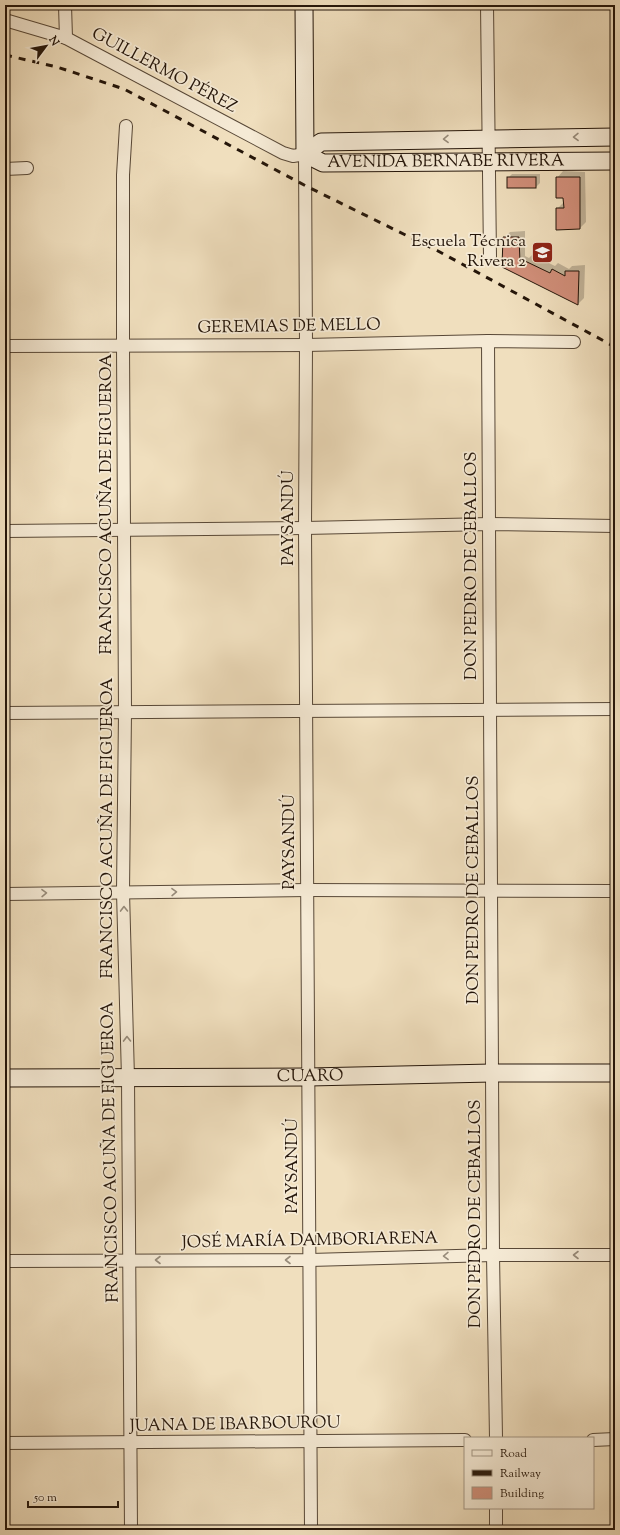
<svg xmlns="http://www.w3.org/2000/svg" width="620" height="1535" font-family="'Sorts Mill Goudy',serif">
	<style>
		.shadow { fill: #0003 }
		.building { fill: #d18f7a; stroke: #25160a }
		.lines { fill: none; stroke-linecap: round; stroke-linejoin: round }
		.street-casing { stroke: #584837; stroke-width: 14 }
		.secondary-casing { stroke: #25160a; stroke-width: 19 }
		.street { stroke: #f5ead5; stroke-width: 12 }
		.secondary { stroke: #f5ead5; stroke-width: 17 }
		.rail { stroke: #25160a; stroke-width: 3; stroke-dasharray: 7 7; stroke-linecap: butt }
		.oneway { stroke: #978b7a }
		.labels { text-anchor: middle; dominant-baseline: central; stroke-width: 3.5; stroke-linejoin: round; paint-order: stroke }
		.street-label { font-size: 17px; fill: #25160a; stroke: #f5ead5 }
		.poi-label { font-size: 17px; fill: #25160a; stroke: #f5ead5; text-anchor: end }
	</style>
	<rect width="100%" height="100%" fill="#f0dfbe"/>
	<filter id="stains"><feTurbulence type="fractalNoise" baseFrequency=".005" numOctaves="4"/><feColorMatrix values="0 0 0 0 .2 0 0 0 0 .09 0 0 0 0 .02 0 0 0 .5 -.17"/></filter>
	<radialGradient id="worn" r=".72"><stop offset=".6" stop-color="#630" stop-opacity="0"/><stop offset="1" stop-color="#630" stop-opacity=".3"/></radialGradient>
	<g class="shadow">
		<polygon points="563,171 585,172 586,222 580,228 557,229 557,209 564,202 557,178"/>
		<polygon points="512,174 540,174 540,183 536,187 508,178"/>
		<polygon points="525,231 525,256 529,258 532,255 555,266 558,263 569,269 572,266 585,265 584,298 578,304 503,266 504,238 510,232"/>
	</g>
	<g class="building">
		<rect x="507" y="177" width="29" height="11"/>
		<polygon points="556,177 580,177 580,229 556,230 556,208 564,208 563,198 556,198"/>
		<polygon points="503,237 519,237 520,262 523,264 525,261 550,273 552,269 565,276 565,271 579,271 578,305 502,267"/>
	</g>
	<g class="lines">
		<defs>
			<g id="street">
				<polyline points="65,5 66,38"/>
				<polyline points="487,5 490,257"/>
				<polyline points="5,20 66,38 283,153 293,156 305,154 306,345 305,528 311,1530"/>
				<polyline points="126,126 123,175 123,346 125,712 123,892 128,1078 131,1530"/>
				<polyline points="5,169 27,168"/>
				<polyline points="488,341 493,1255 496,1438"/>
				<polyline points="5,346 306,345 488,341 574,342"/>
				<polyline points="5,531 305,528 490,524 615,526"/>
				<polyline points="5,713 615,709"/>
				<polyline points="5,894 307,890 615,891"/>
				<polyline points="5,1261 310,1260 493,1255 615,1255"/>
				<polyline points="593,1440 615,1439"/>
				<polyline points="5,1443 465,1440"/>
				<polyline points="496,1508 496,1530"/>
			</g>
			<g id="secondary">
				<polyline points="304,5 305,154"/>
				<polyline points="305,154 321,142 615,137"/>
				<path id="s1" d="M305,154L323,163L615,161"/>
				<path id="s2" d="M5,1078L309,1077L492,1073H615"/>
			</g>
		</defs>
		<use href="#street" class="street-casing"/>
		<use href="#secondary" class="secondary-casing"/>
		<use href="#street" class="street"/>
		<use href="#secondary" class="secondary"/>
		<polyline class="rail" points="5,55 57,67 124,89 306,186 438,251 615,347"/>
	</g>
	<defs><path id="oneway-chevron" d="M-2-3.5L2.5 0L-2 3.5" fill="none" stroke-width="1.6" stroke-linecap="round" stroke-linejoin="round"/></defs>
	<g class="oneway">
		<use href="#oneway-chevron" transform="translate(576 137) rotate(179)"/>
		<use href="#oneway-chevron" transform="translate(446 139) rotate(179)"/>
		<use href="#oneway-chevron" transform="translate(174 892) rotate(-1)"/>
		<use href="#oneway-chevron" transform="translate(44 893) rotate(-1)"/>
		<use href="#oneway-chevron" transform="translate(124 909) rotate(-91)"/>
		<use href="#oneway-chevron" transform="translate(127 1039) rotate(-91)"/>
		<use href="#oneway-chevron" transform="translate(576 1255) rotate(-180)"/>
		<use href="#oneway-chevron" transform="translate(446 1256) rotate(179)"/>
		<use href="#oneway-chevron" transform="translate(158 1260) rotate(180)"/>
		<use href="#oneway-chevron" transform="translate(288 1260) rotate(180)"/>
	</g>
	<defs>
		<symbol id="school-square" viewBox="-11 -11 22 22"><rect x="-9" y="-9" width="18" height="18" rx="4" fill="#8f2418" stroke="#f5ead5"/><path d="M0-5L7-2L0 1L-7-2ZM-4 1L0 2.5L4 1V4Q0 6-4 4Z" fill="#fff"/></symbol>
	</defs>
	<g fill-rule="evenodd">
		<use href="#school-square" x="530" y="240" width="25" height="25"/>
	</g>
	<g class="labels">
		<g class="street-label">
			<text transform="translate(164 71) rotate(28)">GUILLERMO PÉREZ</text>
			<text stroke="none"><textPath href="#s1" startOffset="143">AVENIDA BERNABE RIVERA</textPath></text>
			<text transform="translate(289 327) rotate(-1)">GEREMIAS DE MELLO</text>
			<text transform="translate(107 504) rotate(-90)">FRANCISCO ACUÑA DE FIGUEROA</text>
			<text transform="translate(289 518) rotate(-90)">PAYSANDÚ</text>
			<text transform="translate(472 566) rotate(-90)">DON PEDRO DE CEBALLOS</text>
			<text transform="translate(108 828) rotate(-90)">FRANCISCO ACUÑA DE FIGUEROA</text>
			<text transform="translate(290 842) rotate(-90)">PAYSANDÚ</text>
			<text transform="translate(474 890) rotate(-90)">DON PEDRO DE CEBALLOS</text>
			<text stroke="none"><textPath href="#s2" startOffset="305">CUARO</textPath></text>
			<text transform="translate(111 1152) rotate(-91)">FRANCISCO ACUÑA DE FIGUEROA</text>
			<text transform="translate(293 1166) rotate(-90)">PAYSANDÚ</text>
			<text transform="translate(476 1214) rotate(-90)">DON PEDRO DE CEBALLOS</text>
			<text transform="translate(310 1241) rotate(-1)">JOSÉ MARÍA DAMBORIARENA</text>
			<text transform="translate(235 1425) rotate(-1)">JUANA DE IBARBOUROU</text>
		</g>
		<g class="poi-label">
			<text x="526" y="242">Escuela Técnica<tspan x="526" dy="20">Rivera 2</tspan></text>
		</g>
	</g>
	<rect width="620" height="1535" fill="none" stroke="#f0dfbe" stroke-width="20"/>
	<rect x="6" y="6" width="608" height="1523" fill="none" stroke="#25160a" stroke-width="2"/>
	<rect x="10" y="10" width="600" height="1515" fill="none" stroke="#25160a"/>
	<rect x="464" y="1437" width="130" height="72" fill="#f5ead5" stroke="#a29584"/>
	<rect x="472" y="1450" width="20" height="6" fill="#f5ead5" stroke="#a29584"/>
	<text x="500" y="1457" font-size="12" fill="#25160a">Road</text>
	<rect x="472" y="1470" width="20" height="6" fill="#25160a" stroke="#a29584"/>
	<text x="500" y="1477" font-size="12" fill="#25160a">Railway</text>
	<rect x="472" y="1487" width="20" height="12" fill="#d18f7a" stroke="#a29584"/>
	<text x="500" y="1497" font-size="12" fill="#25160a">Building</text>
	<g transform="translate(46 46) rotate(58)" stroke="#f5ead5" stroke-width="3" paint-order="stroke">
	<path d="M0-3L7 15L0 10L-7 15Z" fill="#25160a"/>
	<text y="-6" font-size="11" font-weight="bold" text-anchor="middle" fill="#25160a">N</text>
	</g>
	<path d="M28 1501v6h90v-6" fill="none" stroke="#25160a" stroke-width="2"/>
	<text x="34" y="1501" font-size="12" fill="#25160a" stroke="#f5ead5" stroke-width="3" paint-order="stroke">50 m</text>
	<rect width="100%" height="100%" filter="url(#stains)"/>
	<rect width="100%" height="100%" fill="url(#worn)"/>
</svg>
